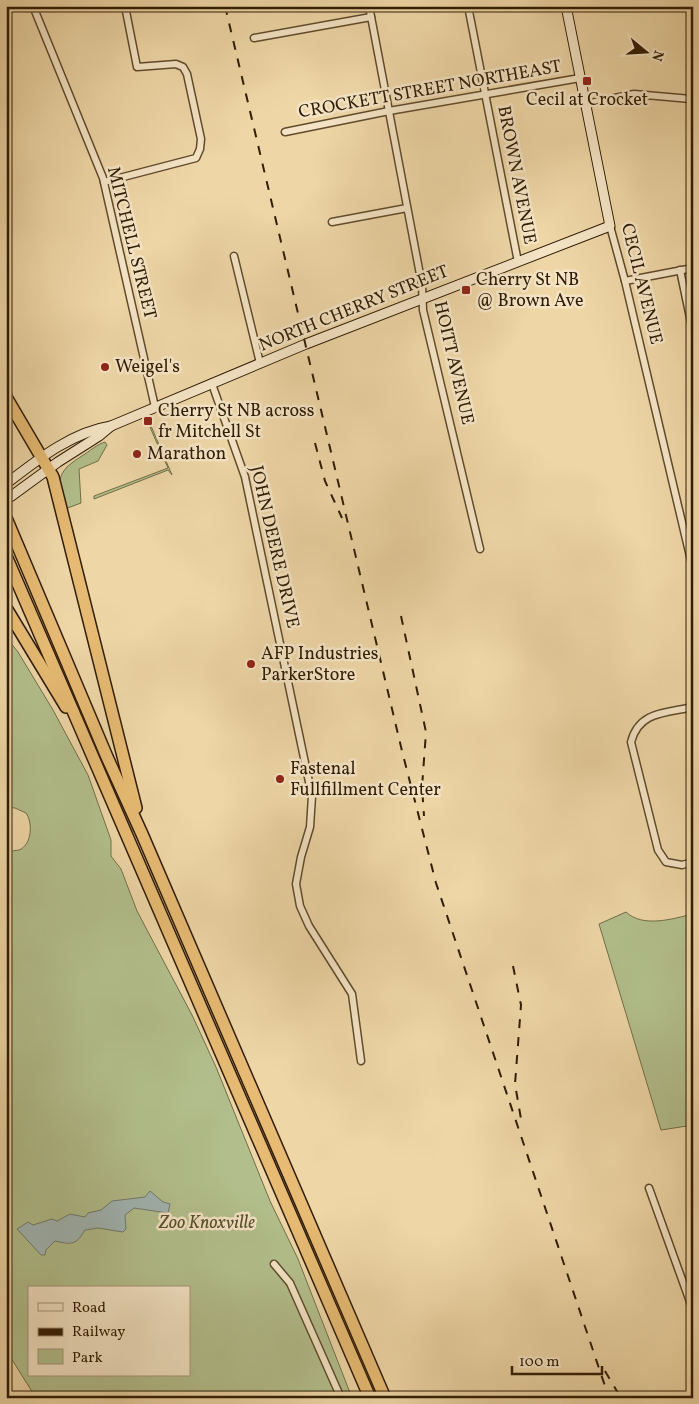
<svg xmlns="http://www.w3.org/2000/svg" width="699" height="1404" font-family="Vollkorn,serif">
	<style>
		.green { fill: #b2bf8c; stroke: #716e48; fill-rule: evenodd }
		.water { fill: #a0b6b4; stroke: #73796e }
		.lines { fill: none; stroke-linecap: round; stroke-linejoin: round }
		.street-casing { stroke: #604b2c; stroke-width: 9 }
		.secondary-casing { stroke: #301d04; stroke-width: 11 }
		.highway-casing { stroke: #301d04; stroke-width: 14 }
		.street { stroke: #f4e4c5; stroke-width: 6 }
		.secondary { stroke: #f4e4c5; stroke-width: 9 }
		.highway { stroke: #e7bb73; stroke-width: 11 }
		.rail { stroke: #301d04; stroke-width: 2; stroke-dasharray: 9 9; stroke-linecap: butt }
		.poi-dot { fill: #8f2418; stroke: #f4e4c5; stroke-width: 2 }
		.labels { text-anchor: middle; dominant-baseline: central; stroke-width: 5; stroke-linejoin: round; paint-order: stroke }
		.street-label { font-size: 18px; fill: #301d04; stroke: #f4e4c5 }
		.poi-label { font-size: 18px; fill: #301d04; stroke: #f4e4c5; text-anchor: start }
		.park-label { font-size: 18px; font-style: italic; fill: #574e2d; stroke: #f4e4c5 }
	</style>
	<rect width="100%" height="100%" fill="#eed6a6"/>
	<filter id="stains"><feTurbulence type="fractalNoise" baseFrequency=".004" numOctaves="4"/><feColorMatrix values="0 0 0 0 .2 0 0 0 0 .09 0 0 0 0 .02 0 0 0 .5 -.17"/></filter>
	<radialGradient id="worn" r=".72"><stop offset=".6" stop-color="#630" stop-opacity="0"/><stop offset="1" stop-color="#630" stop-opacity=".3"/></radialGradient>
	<g class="green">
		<polygon points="148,419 172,475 168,470 94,499 94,496 168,468 149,425 145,424"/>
		<path d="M105,442L107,445L98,461L79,469L81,503L65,509C57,477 56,472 85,454C91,450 98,444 105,442Z"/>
		<path d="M6,637L18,652L53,710L88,775L111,840V856L121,869L137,911L192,1015L216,1067L270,1201L298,1259L352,1398H36L6,1350V852C10,851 15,851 19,850C32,845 33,823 26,813L15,808L6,807ZM29,1288H189V1375H29Z"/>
		<path d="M626,912C643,928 672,919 693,914V1133L687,1126L661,1130L599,924Z"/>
	</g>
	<path class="water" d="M150,1191L163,1202L170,1204L168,1213L134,1208L125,1215L126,1229L123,1232L98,1228L85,1230C76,1245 72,1245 55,1241L46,1250L45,1255H41L17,1229L28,1222L33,1225L52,1219L57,1221L70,1214L85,1217L88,1213L101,1210L112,1201L145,1197Z"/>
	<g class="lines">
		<defs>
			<g id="street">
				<polyline points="33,6 103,178 155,407"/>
				<polyline points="369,6 422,285 423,310 480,549"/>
				<polyline points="468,6 518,262"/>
				<polyline points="254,38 371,17"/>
				<polyline points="693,88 691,99 693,116"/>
				<polyline points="586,104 634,94 691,99"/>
				<polyline points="285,132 389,111 580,78"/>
				<polyline points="104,182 196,158 200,149 201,139 187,74 183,67 176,64 137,67 125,6"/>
				<polyline points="332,222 407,208"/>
				<polyline points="610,226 625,281 693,569"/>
				<polyline points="234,256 260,363"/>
				<polyline points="680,270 693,332"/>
				<polyline points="625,281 693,268"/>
				<polyline points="212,384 245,477 312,796 310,827 301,857 296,884 300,906 309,926 352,994 361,1061"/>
				<path d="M693,707C666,713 639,711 631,742L658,850L666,862L682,865L693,862"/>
				<polyline points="649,1188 693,1310"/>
				<polyline points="274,1264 290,1283 341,1398"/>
			</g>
			<g id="secondary">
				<path d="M6,484C37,460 72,432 111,426L306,344L610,226L566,6"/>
				<polyline points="6,500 58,462 99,436 111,426"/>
			</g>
			<g id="highway">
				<polyline points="6,397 53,477 136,808"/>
				<polyline points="6,518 107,757 142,834 385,1398"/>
				<polyline points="6,556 370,1398"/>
				<polyline points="6,608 66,707"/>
			</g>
		</defs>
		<use href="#street" class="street-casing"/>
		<use href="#secondary" class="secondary-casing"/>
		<use href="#highway" class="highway-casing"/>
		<use href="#street" class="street"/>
		<use href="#secondary" class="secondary"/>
		<use href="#highway" class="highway"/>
		<g class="rail">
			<polyline points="225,6 402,751 436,883 609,1398"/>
			<polyline points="315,443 325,481 342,518"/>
			<polyline points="401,616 426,732 422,787 424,816"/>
			<polyline points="513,966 521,1005 515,1084 521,1119"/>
			<polyline points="605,1371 621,1398"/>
		</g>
	</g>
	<g class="poi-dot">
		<rect x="582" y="76" width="10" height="10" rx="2.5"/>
		<rect x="461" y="285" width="10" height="10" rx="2.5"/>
		<circle cx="105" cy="367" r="5"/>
		<rect x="143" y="416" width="10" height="10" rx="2.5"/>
		<circle cx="137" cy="454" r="5"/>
		<circle cx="251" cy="664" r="5"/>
		<circle cx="280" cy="779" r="5"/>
	</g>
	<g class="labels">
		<g class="street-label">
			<text transform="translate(430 90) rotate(-10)">CROCKETT STREET NORTHEAST</text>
			<text transform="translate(516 175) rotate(79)">BROWN AVENUE</text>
			<text transform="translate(131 243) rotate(76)">MITCHELL STREET</text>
			<text transform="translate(641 284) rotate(76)">CECIL AVENUE</text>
			<text transform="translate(354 309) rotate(-22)">NORTH CHERRY STREET</text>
			<text transform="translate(453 363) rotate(77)">HOITT AVENUE</text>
			<text transform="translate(274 547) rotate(77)">JOHN DEERE DRIVE</text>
		</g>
		<g class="poi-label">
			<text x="587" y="100" text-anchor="middle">Cecil at Crocket</text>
			<text x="476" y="280">Cherry St NB<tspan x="476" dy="21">@ Brown Ave</tspan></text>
			<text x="115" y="367">Weigel's</text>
			<text x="158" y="411">Cherry St NB across<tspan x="158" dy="21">fr Mitchell St</tspan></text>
			<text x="147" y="454">Marathon</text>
			<text x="261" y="654">AFP Industries<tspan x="261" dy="21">ParkerStore</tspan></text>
			<text x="290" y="769">Fastenal<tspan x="290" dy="21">Fullfillment Center</tspan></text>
		</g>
		<g class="park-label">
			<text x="207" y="1223">Zoo Knoxville</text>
		</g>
	</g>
	<rect width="699" height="1404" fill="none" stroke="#eed6a6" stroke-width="25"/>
	<rect x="8" y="8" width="684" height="1389" fill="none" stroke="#301d04" stroke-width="2.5"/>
	<rect x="12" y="12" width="674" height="1379" fill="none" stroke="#301d04"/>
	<rect x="28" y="1286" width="162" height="90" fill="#f4e4c5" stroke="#a69478"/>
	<rect x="38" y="1303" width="25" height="8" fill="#f4e4c5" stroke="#a69478"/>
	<text x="72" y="1312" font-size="15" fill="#301d04">Road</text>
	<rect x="38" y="1328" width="25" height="8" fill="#301d04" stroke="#a69478"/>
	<text x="72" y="1336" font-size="15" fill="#301d04">Railway</text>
	<rect x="38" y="1349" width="25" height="15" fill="#b2bf8c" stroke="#a69478"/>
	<text x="72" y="1362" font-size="15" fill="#301d04">Park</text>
	<g transform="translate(646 52) rotate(108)" stroke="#f4e4c5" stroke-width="4" paint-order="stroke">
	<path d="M0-4L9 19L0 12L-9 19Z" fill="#301d04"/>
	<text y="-8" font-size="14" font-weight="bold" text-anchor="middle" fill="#301d04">N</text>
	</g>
	<path d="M512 1366v8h90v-8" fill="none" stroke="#301d04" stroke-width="2.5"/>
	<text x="519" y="1366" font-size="15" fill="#301d04" stroke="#f4e4c5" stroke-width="4" paint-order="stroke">100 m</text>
	<rect width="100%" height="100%" filter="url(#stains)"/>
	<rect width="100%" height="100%" fill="url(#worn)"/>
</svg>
